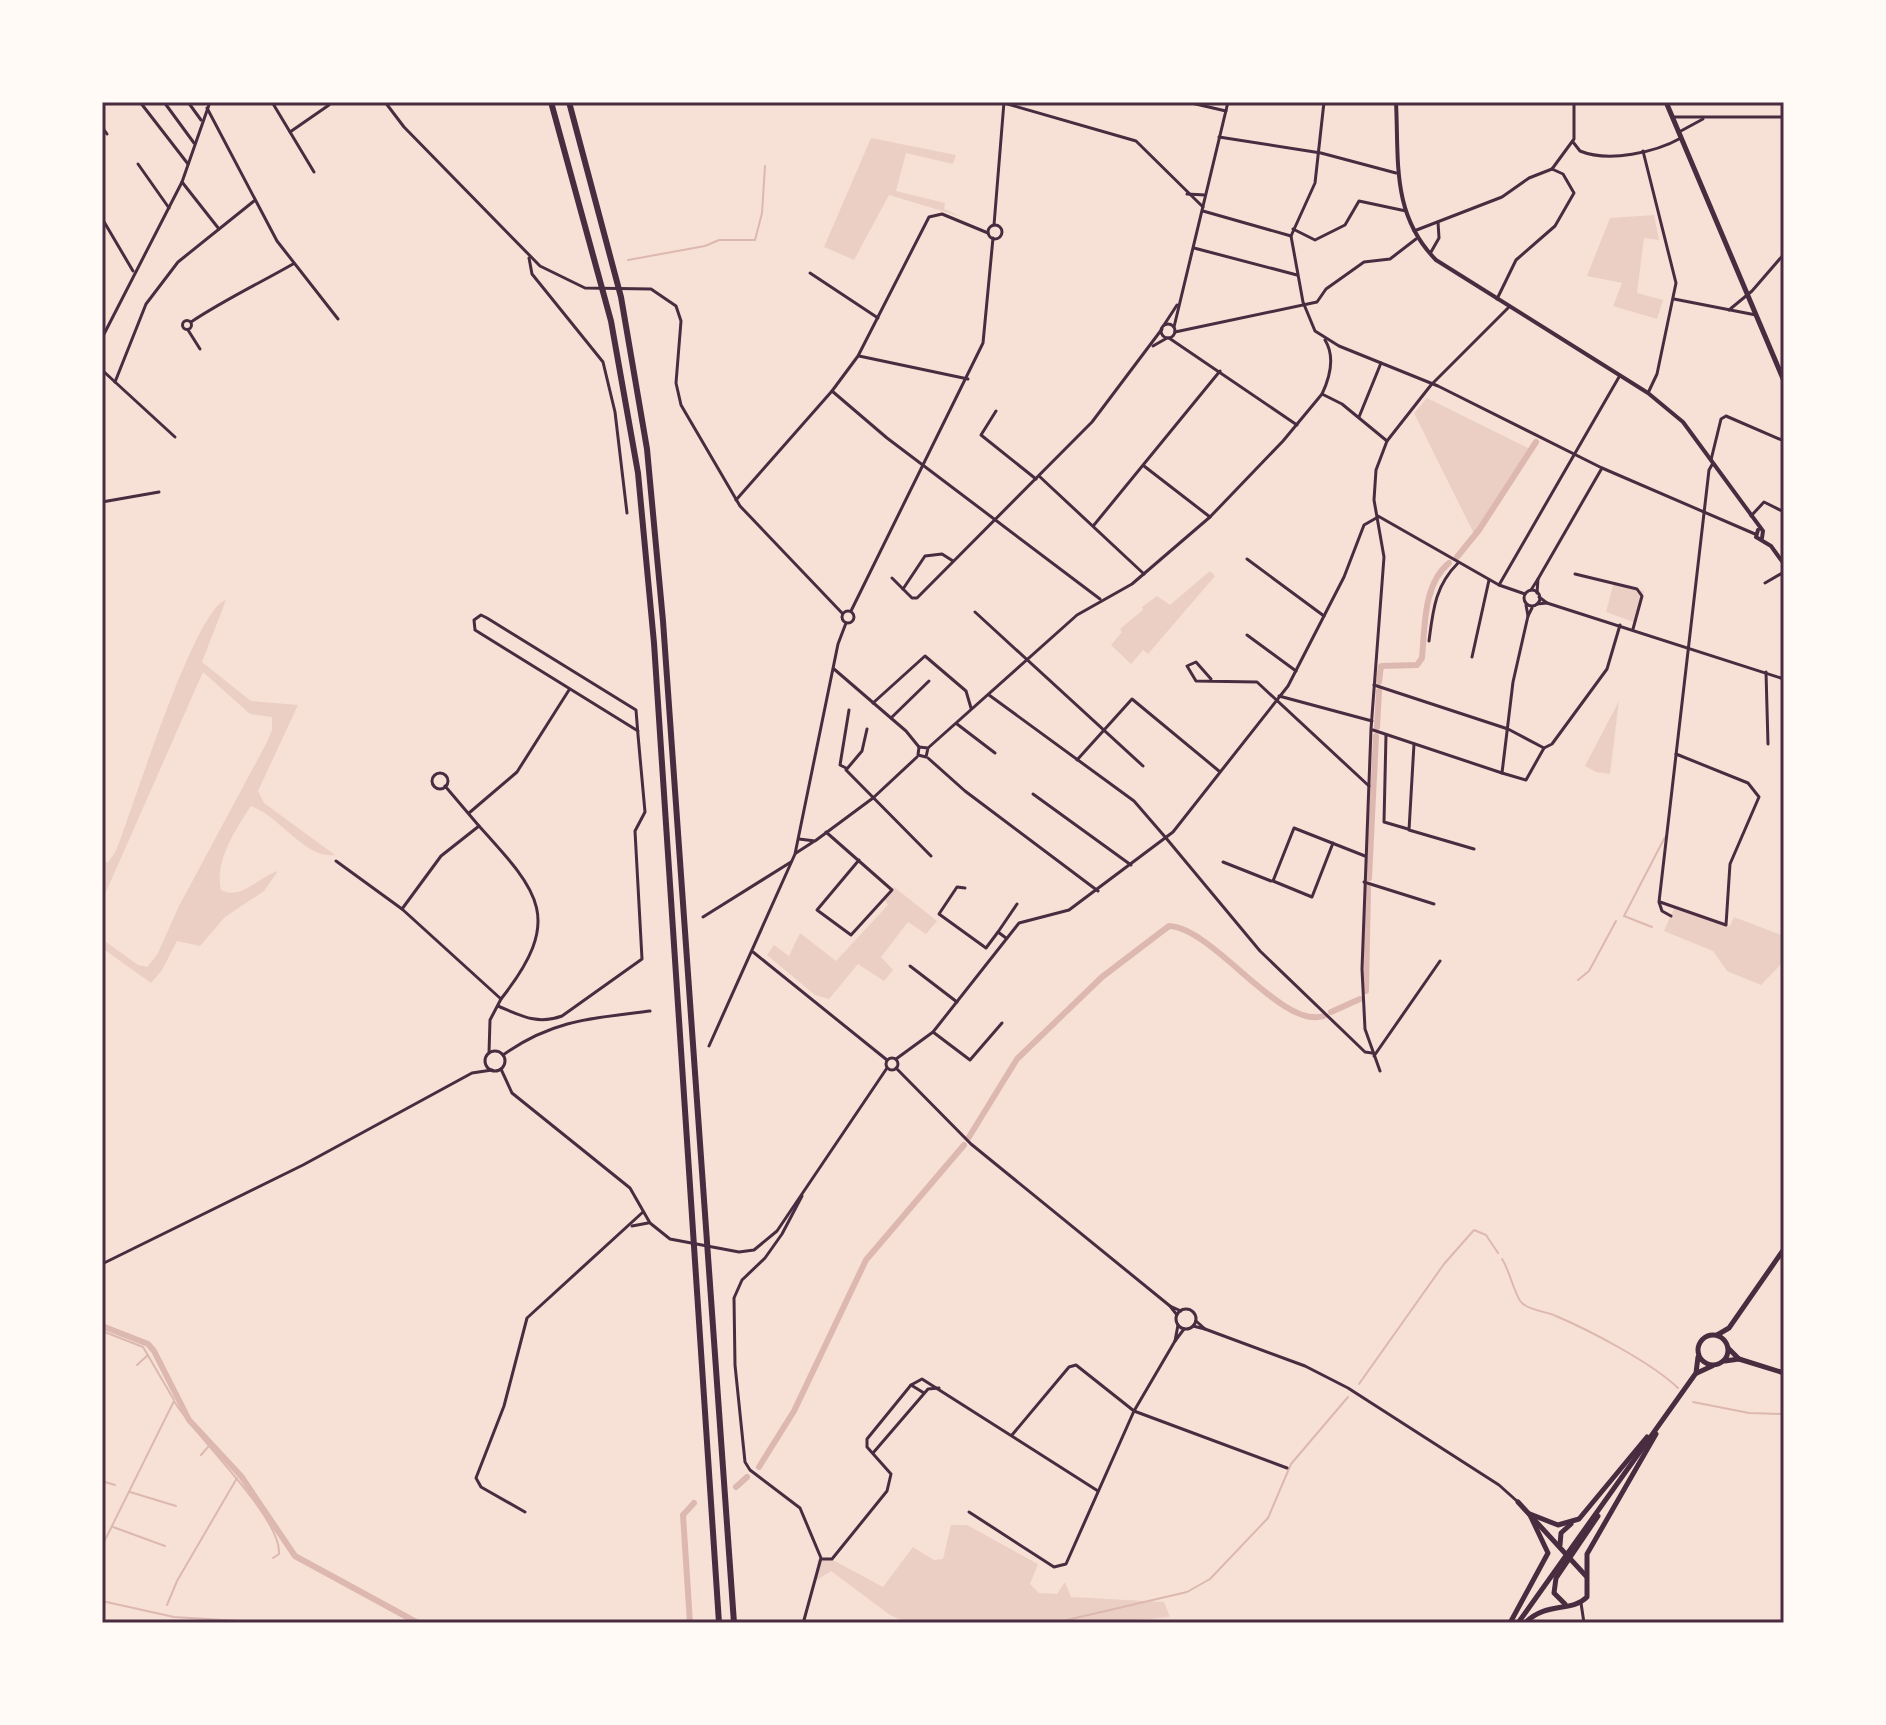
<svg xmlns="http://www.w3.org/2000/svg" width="1886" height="1725" font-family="'Nunito Sans',sans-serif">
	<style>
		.green { fill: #ebcfc5 }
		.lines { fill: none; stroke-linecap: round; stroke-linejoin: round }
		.stream { stroke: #dcb8b0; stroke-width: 2 }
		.canal { stroke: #dcb8b0; stroke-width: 6 }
		.minor { stroke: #4a2c40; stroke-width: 3 }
		.tertiary { stroke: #4a2c40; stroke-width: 4 }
		.secondary { stroke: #4a2c40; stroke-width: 5 }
		.primary { stroke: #4a2c40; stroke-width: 5 }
		.motorway { stroke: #4a2c40; stroke-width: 6 }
		.neatline { fill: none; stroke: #4a2c40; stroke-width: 3 }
	</style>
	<rect width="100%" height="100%" fill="#f7e1d7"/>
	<g class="green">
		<polygon points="871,138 956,155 953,164 906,153 896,191 945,203 944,209 962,217 889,195 854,260 824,247"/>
		<polygon points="1654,215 1659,240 1644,238 1637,293 1663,300 1657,319 1613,306 1622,283 1587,276 1610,218"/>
		<polygon points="1427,398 1530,449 1474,534 1414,413"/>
		<polygon points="1210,571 1215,576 1148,654 1143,650 1131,664 1111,645 1122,632 1120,629 1143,610 1142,607 1157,596 1170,605"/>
		<polygon points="1614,582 1644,591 1634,622 1606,612"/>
		<path d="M226,600L202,662L251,701L298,705L258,791L264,803L335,855C305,859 280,816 251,806C236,828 214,863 221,890C241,901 258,877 278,871L264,891L225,917L200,946L177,941L162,970L151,983L102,948V939L138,965L147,967L157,955L179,906L266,744L272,730V717L250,714L203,672L102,901V861L108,862L116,851C131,814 195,607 226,600Z"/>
		<polygon points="1619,701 1610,774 1596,772 1585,766"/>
		<polygon points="894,887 937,921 926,934 908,922 881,957 893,970 884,981 858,964 829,999 815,995 767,955 774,945 789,956 800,933 836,961 888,905 884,899"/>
		<polygon points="1675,906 1730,926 1734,917 1784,936 1784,961 1761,985 1727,971 1713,951 1664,931"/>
		<polygon points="951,1525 967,1525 1038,1564 1030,1584 1039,1593 1057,1594 1065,1582 1071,1597 1164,1602 1170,1617 1108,1623 908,1623 890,1615 831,1571 814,1582 818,1559 831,1559 883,1587 913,1547 934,1560 943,1559"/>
	</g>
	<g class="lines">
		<g class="stream">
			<polyline points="628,260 705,246 719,240 755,240 762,213 765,166"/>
			<polyline points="1652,927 1624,916 1665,837"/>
			<polyline points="1578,980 1589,971 1616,921"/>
			<path d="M1502,1259C1510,1271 1515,1297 1522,1303C1530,1311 1546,1311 1556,1316C1591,1331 1652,1363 1678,1388"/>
			<polyline points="102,1331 143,1347 174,1400"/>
			<polyline points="137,1365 148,1355"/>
			<polyline points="1359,1384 1444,1264 1474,1230 1486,1235 1498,1253"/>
			<polyline points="1693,1402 1749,1413 1784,1414"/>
			<polyline points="201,1455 208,1447"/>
			<polyline points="102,1481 115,1485"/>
			<polyline points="130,1492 176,1506"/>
			<polyline points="113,1527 165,1546"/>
			<path d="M102,1546L174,1401C195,1437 282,1517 279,1554L273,1558"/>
			<polyline points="102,1601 174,1617 272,1623"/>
			<polyline points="167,1605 177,1581 237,1478"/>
			<polyline points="1054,1623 1187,1592 1210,1579 1268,1518 1291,1464 1348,1397"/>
		</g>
		<g class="canal">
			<polyline points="1457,557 1479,530 1536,442"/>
			<path d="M1379,682L1381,666L1417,665L1422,658C1425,627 1423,584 1449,563"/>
			<polyline points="1377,727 1379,691"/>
			<polyline points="1369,878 1376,736"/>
			<polyline points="1366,991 1368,888"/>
			<polyline points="1331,1012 1360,999"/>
			<path d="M969,1137L1017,1059L1102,977L1169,926C1214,928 1281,1030 1324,1016"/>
			<polyline points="102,1326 148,1344 154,1351 189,1420 241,1476 295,1556 418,1623"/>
			<polyline points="759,1467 794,1411 866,1260 964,1145"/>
			<polyline points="736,1487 747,1477"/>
			<polyline points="690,1623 683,1515 694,1503"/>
		</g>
		<g class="minor">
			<polyline points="140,102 188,164"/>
			<polyline points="164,102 194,143"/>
			<polyline points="188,102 201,120"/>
			<polyline points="272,102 314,172"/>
			<polyline points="385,102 404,127 540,266 585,288 651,289 676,306 681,321 676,383 681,405 740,506 842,613"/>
			<polyline points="1187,102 1226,111"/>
			<polyline points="1324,102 1315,183 1291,236 1303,302 1315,331 1339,346 1438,386 1602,468 1755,534"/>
			<polyline points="1004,103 1136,141 1203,207"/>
			<polyline points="207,108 277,241 338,319"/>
			<polyline points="1673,117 1784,117"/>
			<polyline points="102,127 107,134"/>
			<polyline points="290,132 329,105"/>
			<polyline points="1679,132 1703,119"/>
			<polyline points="1219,137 1321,153 1396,173"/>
			<path d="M1573,142L1580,151C1609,163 1656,152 1681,138"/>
			<polyline points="1643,151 1676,283 1657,374 1648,393"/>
			<polyline points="138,164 169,208"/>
			<polyline points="1552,169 1574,139 1574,102"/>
			<polyline points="182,182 219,229"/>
			<polyline points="1187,194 1205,195"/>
			<polyline points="1203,211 1291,236"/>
			<polyline points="103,220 133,271"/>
			<polyline points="994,225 1004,102"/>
			<circle cx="995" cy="232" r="7"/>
			<polyline points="1293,229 1315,240 1345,225 1359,201 1406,211"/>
			<polyline points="1414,231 1502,197 1529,178 1552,169"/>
			<polyline points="988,233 942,214 929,217 858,356 832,391 887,438 1100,599"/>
			<polyline points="1194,248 1297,275"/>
			<polyline points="1431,252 1439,238 1438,222"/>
			<polyline points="529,258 532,274 603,362 615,412 627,513"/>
			<polyline points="810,273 878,318"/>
			<polyline points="1497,299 1516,260 1555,226 1574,193 1563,174 1552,169"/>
			<polyline points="1674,299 1756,315"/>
			<polyline points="1729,310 1752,291 1784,254"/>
			<circle cx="187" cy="325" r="4.5"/>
			<path d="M191,322C224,300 258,284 293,264"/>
			<circle cx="1168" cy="331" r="7"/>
			<polyline points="1164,325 1177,305"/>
			<polyline points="1174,327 1228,102"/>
			<polyline points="188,330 200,349"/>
			<polyline points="1175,332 1317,302 1326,289 1364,262 1390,259 1416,239"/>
			<polyline points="102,338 182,182 210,102"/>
			<polyline points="1169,338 1297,425"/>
			<polyline points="1153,346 1167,338"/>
			<polyline points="859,356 968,379"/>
			<polyline points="102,370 175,437"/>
			<polyline points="115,382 146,304 178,262 254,201"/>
			<polyline points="1322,394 1342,404 1387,441"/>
			<polyline points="996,411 981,435 1036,479"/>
			<polyline points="1359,417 1381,363"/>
			<polyline points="1711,460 1721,419 1726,416 1784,441"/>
			<polyline points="1144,466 1210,517"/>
			<polyline points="1039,476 1144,574"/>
			<polyline points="736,500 832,391"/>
			<polyline points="102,502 159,492"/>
			<polyline points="1378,516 1499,585 1525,594"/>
			<polyline points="1751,516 1764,502 1784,512"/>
			<polyline points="1094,525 1220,371"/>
			<polyline points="1247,559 1324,616"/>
			<polyline points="1575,574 1637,589 1642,596 1633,629"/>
			<polyline points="892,578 912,598 917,598 1092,422 1162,329"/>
			<polyline points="1538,579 1602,468"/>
			<polyline points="1765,583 1784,572"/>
			<polyline points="1499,585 1619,377"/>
			<polyline points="903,589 925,556 942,554 953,561"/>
			<polyline points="1531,590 1538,579 1537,593"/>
			<circle cx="1532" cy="598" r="8"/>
			<polyline points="1547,603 1784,679"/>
			<polyline points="1537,604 1547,603 1539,597"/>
			<polyline points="1526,605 1528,616 1532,608"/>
			<circle cx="848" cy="617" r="6"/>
			<polyline points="851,611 983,343 993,238"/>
			<polyline points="975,612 1143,766"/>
			<polyline points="1247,635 1296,671"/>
			<path d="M1429,641C1433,610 1435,586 1458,563"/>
			<polyline points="1472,657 1489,580"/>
			<polyline points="834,669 906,731 919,747"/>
			<polyline points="1766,672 1768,744"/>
			<polyline points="1211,679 1196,662 1187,666 1196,681 1257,682 1369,786"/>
			<polyline points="1374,685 1508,729 1544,748 1526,780 1502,773"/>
			<polyline points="989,695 1134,801 1166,838"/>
			<polyline points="1279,696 1372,721"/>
			<polyline points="873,703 925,656 966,691 971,708"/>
			<polyline points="891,718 929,681"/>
			<polyline points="957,724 995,753"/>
			<polyline points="867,729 862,751 846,770 931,856"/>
			<polyline points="1373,730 1502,773 1513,682 1528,616"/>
			<polyline points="1386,735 1384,822 1408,829"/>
			<polyline points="1414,744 1409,830 1474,849"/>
			<path d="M928,748L919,747L918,755L926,757L928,748L1077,615L1132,584L1210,517L1283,441L1322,394C1330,377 1335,356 1325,340"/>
			<polyline points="1544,748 1552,744 1607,669 1620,625"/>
			<polyline points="928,758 965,791 1098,891"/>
			<polyline points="1077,760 1132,699 1219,771"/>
			<polyline points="846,768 840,765 849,710"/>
			<circle cx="440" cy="781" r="8"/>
			<polyline points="445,786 479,826"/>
			<polyline points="1033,794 1131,865"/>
			<polyline points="469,813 517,772 569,690"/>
			<polyline points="826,832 892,890 851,935 817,910 859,860"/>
			<polyline points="1166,838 1260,951 1365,1052 1372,1053"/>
			<polyline points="799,839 815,841 873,798 917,757"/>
			<polyline points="1333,843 1312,897 1273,881 1294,828 1365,856"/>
			<polyline points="796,853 813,842"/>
			<polyline points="336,861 402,909 501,999 490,1020 489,1053"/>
			<polyline points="1223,862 1271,881"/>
			<polyline points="1364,882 1434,904"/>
			<polyline points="965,888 957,887 939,914 986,948 998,932 1006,938"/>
			<polyline points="1660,902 1726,925 1730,864 1759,797 1748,783 1676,754"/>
			<path d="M402,909L441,856L479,826C540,893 564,919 501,999"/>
			<polyline points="1671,916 1662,911 1659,902 1709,470 1713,463"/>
			<polyline points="703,917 791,862"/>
			<polyline points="998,932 1017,904"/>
			<polyline points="753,952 887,1060"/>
			<polyline points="910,966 957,1002"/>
			<path d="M498,1006C522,1016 537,1025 562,1016L642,959L635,831L645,812L638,735L636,710L487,618L481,615L474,620L475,630L638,731"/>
			<polyline points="933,1032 970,1060 1002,1023"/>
			<polyline points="709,1046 795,854 838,644 846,623"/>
			<circle cx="495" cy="1061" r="10"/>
			<path d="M503,1055C552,1020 592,1018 650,1011"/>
			<polyline points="1374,1056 1440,961"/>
			<circle cx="892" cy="1064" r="6"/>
			<polyline points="896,1059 933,1032 1019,923 1069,910 1173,832 1288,686 1344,577 1364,525 1378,517"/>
			<polyline points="896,1068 971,1144 1170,1306"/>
			<polyline points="501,1069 512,1093 630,1188 650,1223 670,1239 739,1252 754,1250 777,1231 887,1068"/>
			<polyline points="1380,1071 1365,1029 1362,969 1371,729 1384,557 1374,500 1376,470 1387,441 1431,385 1508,308"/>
			<polyline points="802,1196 782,1234 765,1258 742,1280 734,1298 735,1365 745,1462 750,1470 800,1508 821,1558 804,1620"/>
			<polyline points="632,1226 648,1223"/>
			<polyline points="102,1264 303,1165 472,1073 492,1070"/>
			<circle cx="1186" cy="1319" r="10"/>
			<polyline points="1177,1315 1170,1306 1181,1311"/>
			<polyline points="1178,1325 1175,1341 1184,1329"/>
			<polyline points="1193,1326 1205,1329 1196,1321"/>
			<polyline points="1205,1329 1305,1366 1348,1388 1499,1485 1518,1502"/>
			<polyline points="911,1385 924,1393"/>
			<polyline points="1012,1435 1069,1367 1076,1365 1134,1411 1287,1468"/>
			<polyline points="873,1453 928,1389 939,1388"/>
			<polyline points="525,1512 481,1487 476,1478 504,1406 527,1318 643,1212"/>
			<polyline points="969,1512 1054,1567 1066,1564 1134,1411 1175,1341"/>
			<polyline points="823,1559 832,1559 887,1491 891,1474 867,1447 867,1439 911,1385 922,1379 1098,1491"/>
			<polyline points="1581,1603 1584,1623"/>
		</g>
		<g class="tertiary">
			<path d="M1396,102C1399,161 1391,214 1436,260L1648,393L1683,422L1763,531L1762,538"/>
			<polyline points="1758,530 1756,537 1771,546 1784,564"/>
		</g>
		<g class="secondary">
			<polyline points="1697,1373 1712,1366"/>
			<polyline points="1518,1502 1586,1576"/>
			<polyline points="1530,1514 1558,1525 1579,1519 1647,1437"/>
			<polyline points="1560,1545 1561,1533 1571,1524"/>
			<polyline points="1565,1604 1554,1593 1556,1578 1598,1516"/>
			<polyline points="1510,1623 1548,1553 1530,1515"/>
			<polyline points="1518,1623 1696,1373 1698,1357"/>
			<path d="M1525,1623C1547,1601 1571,1613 1587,1597V1554L1656,1434"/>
		</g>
		<g class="primary">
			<polyline points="1666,102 1784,381"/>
			<circle cx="1713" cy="1350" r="15"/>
			<polyline points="1717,1335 1729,1328 1784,1249"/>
			<polyline points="1739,1359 1784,1373"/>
			<polyline points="1725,1361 1739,1359 1728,1348"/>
		</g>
		<g class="motorway">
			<polyline points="551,102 611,321 638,473 654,643 719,1623"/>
			<polyline points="569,102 621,297 647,449 663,621 734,1623"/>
		</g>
	</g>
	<rect width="1886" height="1725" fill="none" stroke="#fffaf5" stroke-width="208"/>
	<rect x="104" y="104" width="1678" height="1517" class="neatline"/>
</svg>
